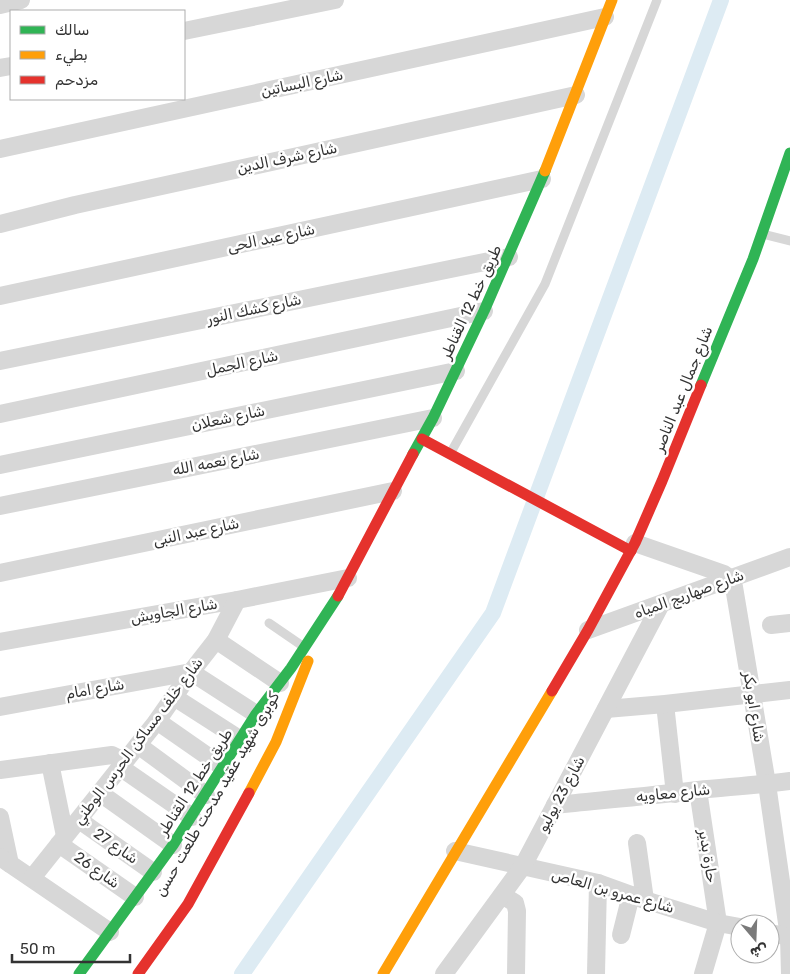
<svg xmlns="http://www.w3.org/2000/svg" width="790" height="974" font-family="Rubik,'Noto Naskh Arabic',sans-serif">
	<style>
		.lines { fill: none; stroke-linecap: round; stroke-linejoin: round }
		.canal { stroke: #ddebf3; stroke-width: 16 }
		.lane { stroke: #d7d7d7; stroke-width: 9 }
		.street { stroke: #d7d7d7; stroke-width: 18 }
		.fast { stroke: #30b455; stroke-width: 11 }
		.slow { stroke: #ff9f0a; stroke-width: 11 }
		.jam { stroke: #e5322d; stroke-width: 11 }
		.labels { text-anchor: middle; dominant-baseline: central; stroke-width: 5; stroke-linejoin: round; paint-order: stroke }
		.street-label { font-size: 15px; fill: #333; stroke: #fff }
	</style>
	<rect width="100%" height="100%" fill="#fff"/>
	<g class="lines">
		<polyline class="canal" points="242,974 493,613 721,0"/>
		<g class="lane">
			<polyline points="763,234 790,241"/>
			<polyline points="450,454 545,284 657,0"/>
			<polyline points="269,623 304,647"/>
		</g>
		<g class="street">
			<polyline points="0,5 21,0"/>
			<polyline points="184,31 335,0"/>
			<polyline points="0,68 11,66"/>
			<polyline points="0,149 605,17"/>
			<polyline points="0,224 75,205 576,95"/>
			<polyline points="0,296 542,179"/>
			<polyline points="0,361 509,257"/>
			<polyline points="0,414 484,311"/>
			<polyline points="0,465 456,371"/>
			<polyline points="0,506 433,418"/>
			<polyline points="635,543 724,574 731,579 734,587 767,784 789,937 790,974"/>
			<polyline points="0,573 393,491"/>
			<polyline points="771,625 790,623"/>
			<polyline points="588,630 790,557"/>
			<polyline points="216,640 280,683"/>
			<polyline points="0,642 237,600 348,578"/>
			<polyline points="174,697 241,740"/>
			<polyline points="665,704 675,794"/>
			<polyline points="0,707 191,672 256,714"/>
			<polyline points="606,709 665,704 790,690"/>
			<polyline points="157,721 223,767"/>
			<polyline points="138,745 206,795"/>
			<polyline points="50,763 65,836"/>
			<polyline points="120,767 192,817"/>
			<polyline points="0,770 112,755 118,758 123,763"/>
			<polyline points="698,790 718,923 703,974"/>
			<polyline points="100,793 173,845"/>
			<path d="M555,805C603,800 650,796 698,790C728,787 759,785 790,781"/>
			<polyline points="0,817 10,864"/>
			<polyline points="79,820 153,872"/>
			<polyline points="637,843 645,900"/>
			<polyline points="59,844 135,897"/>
			<polyline points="455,851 598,883 645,900 718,923 740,927"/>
			<polyline points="0,857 110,932"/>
			<polyline points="32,878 157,721 191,672 216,640 237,600"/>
			<polyline points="502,895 515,903 517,911 516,974"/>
			<polyline points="770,933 790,937"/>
			<polyline points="621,935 631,895"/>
			<polyline points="444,974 523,866 661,604"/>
			<polyline points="596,974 598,883"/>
		</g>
		<g class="fast">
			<polyline points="701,385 753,259 790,153"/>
			<polyline points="413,454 433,418 484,311 545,171"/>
			<polyline points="79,974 173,845 256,714 291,668 338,596"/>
		</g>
		<g class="slow">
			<polyline points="545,171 612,0"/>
			<polyline points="249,793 276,742 308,661"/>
			<polyline points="383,974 552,691"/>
		</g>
		<g class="jam">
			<polyline points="422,439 631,551"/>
			<polyline points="338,596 413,454"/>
			<polyline points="552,691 588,630 635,543 662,481 701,385"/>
			<polyline points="138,974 188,904 249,793"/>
		</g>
	</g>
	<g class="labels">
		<g class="street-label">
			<text transform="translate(302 83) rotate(-12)">شارع البساتين</text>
			<text transform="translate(287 158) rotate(-12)">شارع شرف الدين</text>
			<text transform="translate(271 238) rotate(-12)">شارع عبد الحى</text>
			<text transform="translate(471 302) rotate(-65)">طريق خط 12 القناطر</text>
			<text transform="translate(254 309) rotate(-12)">شارع كشك النور</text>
			<text transform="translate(242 363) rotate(-12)">شارع الجمل</text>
			<text transform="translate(683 389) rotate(-68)">شارع جمال عبد الناصر</text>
			<text transform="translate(228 418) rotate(-12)">شارع شعلان</text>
			<text transform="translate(216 462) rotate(-11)">شارع نعمه الله</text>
			<text transform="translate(196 532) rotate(-12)">شارع عبد النبى</text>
			<text transform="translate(689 594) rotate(-20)">شارع صهاريج المياه</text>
			<text transform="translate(174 611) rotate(-10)">شارع الجاويش</text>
			<text transform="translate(95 689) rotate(-10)">شارع امام</text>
			<text transform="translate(754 707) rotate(81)">شارع ابو بكر</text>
			<text transform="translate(138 741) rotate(-53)">شارع خلف مساكن الحرس الوطني</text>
			<text transform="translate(195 782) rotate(-57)">طريق خط 12 القناطر</text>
			<text transform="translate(673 793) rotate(-6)">شارع معاويه</text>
			<text transform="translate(217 794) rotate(-60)">كوبرى شهيد عقيد مدحت طلعت حسن</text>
			<text transform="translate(561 794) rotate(-62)">شارع 23 يوليو</text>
			<text transform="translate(116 846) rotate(35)">شارع 27</text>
			<text transform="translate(708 856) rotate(81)">حارة بدير</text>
			<text transform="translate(97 870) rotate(35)">شارع 26</text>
			<text transform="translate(613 891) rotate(16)">شارع عمرو بن العاص</text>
		</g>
	</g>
	<rect x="10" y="10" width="175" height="90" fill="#ffffff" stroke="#adadad"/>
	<rect x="20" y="26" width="25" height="8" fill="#30b455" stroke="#adadad"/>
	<text x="55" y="35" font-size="15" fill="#333333">سالك</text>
	<rect x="20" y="51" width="25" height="8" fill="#ff9f0a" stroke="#adadad"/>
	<text x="55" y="60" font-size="15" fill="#333333">بطيء</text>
	<rect x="20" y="76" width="25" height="8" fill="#e5322d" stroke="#adadad"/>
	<text x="55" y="85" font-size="15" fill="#333333">مزدحم</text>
	<g transform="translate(755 939) rotate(161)"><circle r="24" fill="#ffffff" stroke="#adadad"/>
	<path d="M0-4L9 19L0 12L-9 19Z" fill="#7a7a7a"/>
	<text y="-8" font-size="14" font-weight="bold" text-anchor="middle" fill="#333333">ش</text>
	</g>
	<path d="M12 954v8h118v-8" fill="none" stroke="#333333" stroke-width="2.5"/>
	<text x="20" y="954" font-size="15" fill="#333333" stroke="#ffffff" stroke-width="4" paint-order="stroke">50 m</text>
</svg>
